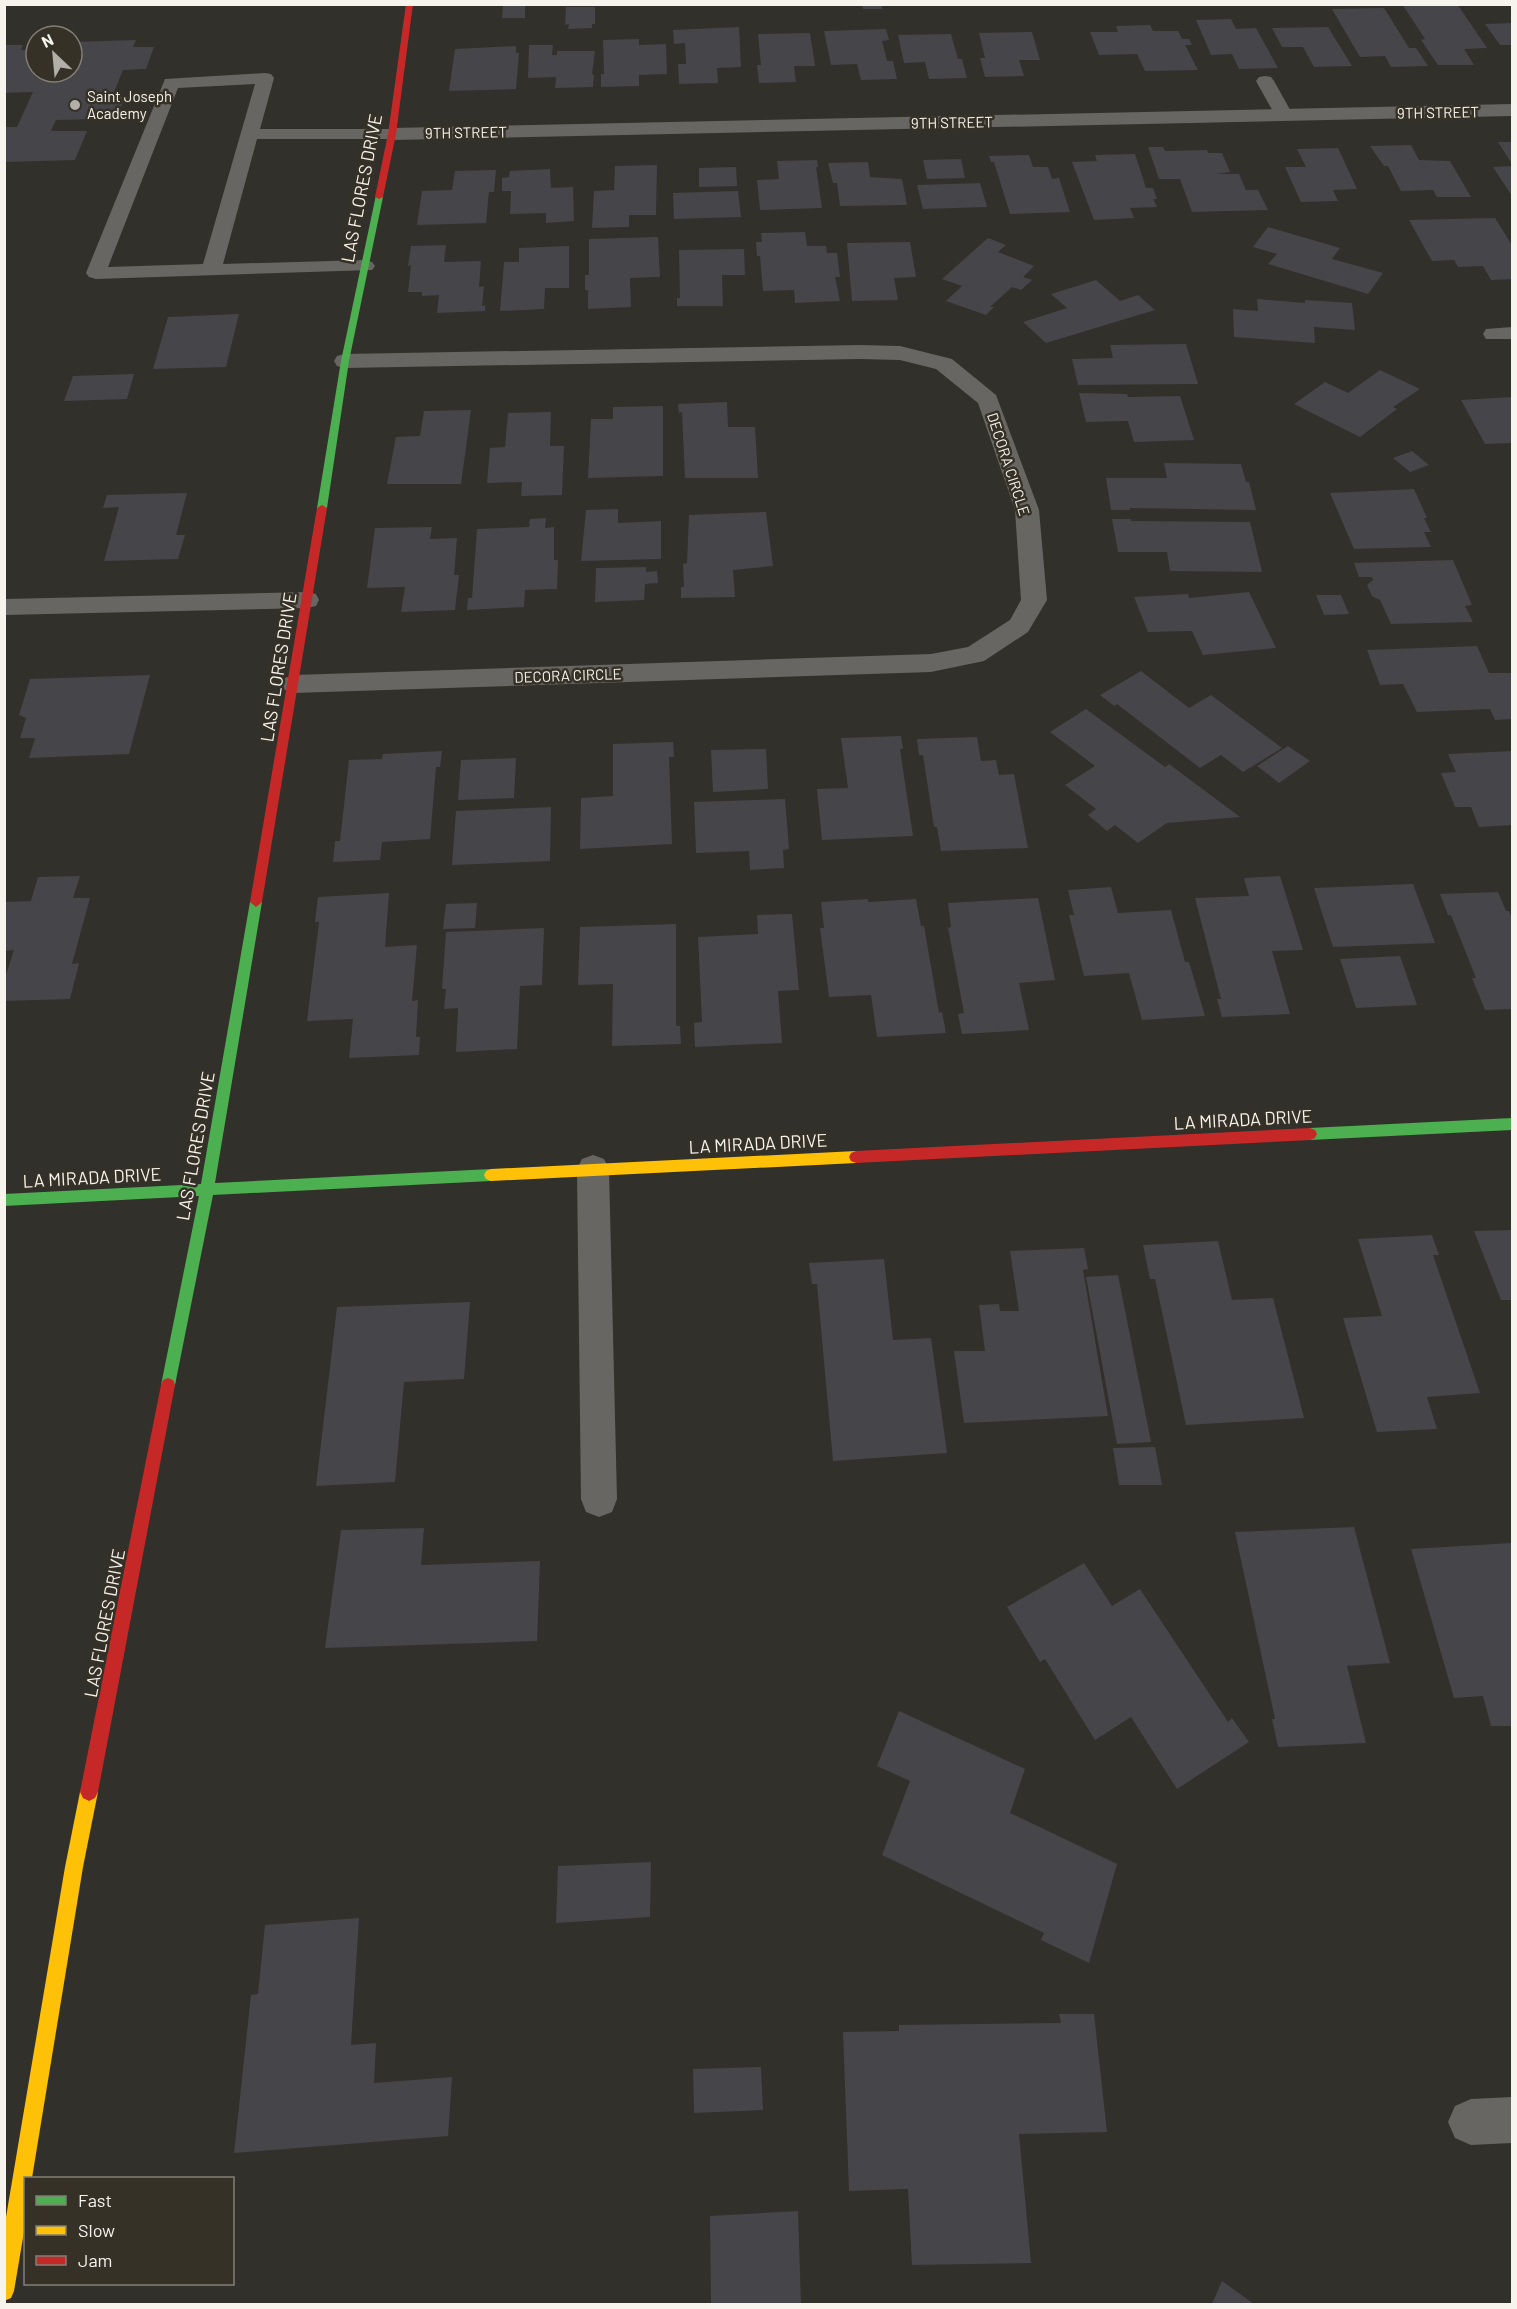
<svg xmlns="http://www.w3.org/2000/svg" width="1517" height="2309" font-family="Barlow,sans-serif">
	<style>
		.building { fill: #464549 }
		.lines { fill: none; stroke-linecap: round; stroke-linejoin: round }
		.lane { fill: #686662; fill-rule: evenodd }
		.street { fill: #686662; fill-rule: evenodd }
		.fast { fill: #4caf50; fill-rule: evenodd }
		.slow { fill: #ffc107; fill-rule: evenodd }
		.jam { fill: #c62828; fill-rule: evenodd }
		.poi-dot { fill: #b2afa9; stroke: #363127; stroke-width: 2 }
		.labels { text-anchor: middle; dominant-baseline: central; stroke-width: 5; stroke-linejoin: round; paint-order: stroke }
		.far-poi-label { font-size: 15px; fill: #f7f4ee; stroke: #363127; text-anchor: start }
		.far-street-label { font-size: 15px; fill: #f7f4ee; stroke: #363127 }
		.street-label { font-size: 18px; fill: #f7f4ee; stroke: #363127 }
	</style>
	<rect width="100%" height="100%" fill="#32302a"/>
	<g class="building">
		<polygon points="862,4 882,4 882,9 863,9"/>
		<polygon points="1402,4 1457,4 1487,48 1464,49 1474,65 1438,65 1421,40 1425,39"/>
		<polygon points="525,5 525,18 502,18 503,6"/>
		<polygon points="566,7 595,7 595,24 592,24 592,28 568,29 569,24 565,25"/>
		<polygon points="1384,8 1409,48 1416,48 1428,66 1391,67 1385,56 1360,57 1332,9"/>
		<polygon points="1231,19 1236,29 1256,28 1278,68 1239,69 1232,54 1211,55 1196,20"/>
		<polygon points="1512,23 1512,45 1500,45 1485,24"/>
		<polygon points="1150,25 1153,31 1178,31 1182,39 1189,39 1192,45 1185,45 1198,70 1145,71 1137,54 1099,55 1090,32 1118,32 1116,26"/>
		<polygon points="739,27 741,67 717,68 718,83 679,84 678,64 686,64 685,43 674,44 673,30"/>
		<polygon points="1328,27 1352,66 1314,67 1303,47 1282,47 1272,28"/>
		<polygon points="886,29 889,40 882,41 887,61 893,61 897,79 861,80 857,64 831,65 824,31"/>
		<polygon points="1032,32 1040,60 1019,60 1024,76 985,77 980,58 985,58 979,33"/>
		<polygon points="810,33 815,66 794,66 796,82 759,83 757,65 761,65 758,34"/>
		<polygon points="951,34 958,59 962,59 967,78 929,79 925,62 904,63 898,35"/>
		<polygon points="639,39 639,45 666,44 667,74 639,75 639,86 601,87 601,74 604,74 603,40"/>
		<polygon points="136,40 133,47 154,47 146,69 123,70 112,97 125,96 119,113 108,113 106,119 56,120 51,131 87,131 75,160 4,162 4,127 17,127 33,92 4,93 4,45 23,45 21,50 36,49 36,72 72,72 72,42"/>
		<polygon points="529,45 553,45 552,55 557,55 557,51 595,51 592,74 594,75 593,87 555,88 556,77 528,78"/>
		<polygon points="516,46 516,53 519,53 516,89 449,91 455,49"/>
		<polygon points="1498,142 1512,142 1512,164"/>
		<polygon points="1411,145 1419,160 1450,161 1471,197 1437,197 1433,190 1401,191 1388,166 1384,166 1370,146"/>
		<polygon points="1148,147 1163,147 1165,151 1207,150 1208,153 1222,153 1230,172 1217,174 1239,174 1246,190 1258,190 1268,210 1192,212 1180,179 1159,179"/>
		<polygon points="1338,148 1357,189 1333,190 1338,201 1301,202 1285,167 1306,167 1297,149"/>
		<polygon points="1135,154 1146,188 1153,188 1157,199 1153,199 1157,207 1130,208 1134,218 1094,220 1072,162 1097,161 1095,155"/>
		<polygon points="1029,155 1033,167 1048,167 1052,179 1059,178 1070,212 1010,214 994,162 991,162 989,156"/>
		<polygon points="961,159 965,178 927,179 923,160"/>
		<polygon points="817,160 818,167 816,167 822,208 760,210 757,180 779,179 777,161"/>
		<polygon points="868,162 870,177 902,179 907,205 840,206 837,183 833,183 828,163"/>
		<polygon points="657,165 656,215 629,215 629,227 592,228 594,191 614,190 615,166"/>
		<polygon points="1512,166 1512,196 1493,167"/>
		<polygon points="736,167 737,186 699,187 699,168"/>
		<polygon points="550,169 551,188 573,187 574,221 546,223 546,213 510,214 511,191 502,191 502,178 509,177 510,171"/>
		<polygon points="496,170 494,192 489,192 486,223 417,225 422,191 452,190 455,171"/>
		<polygon points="980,183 987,207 923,209 917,185"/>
		<polygon points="738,191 741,217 674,219 673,193"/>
		<polygon points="1495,218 1512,245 1512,279 1491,280 1483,266 1458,267 1454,260 1432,261 1409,220"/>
		<polygon points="1268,227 1340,248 1332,259 1383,273 1368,294 1268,264 1277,254 1253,247"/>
		<polygon points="805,232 807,246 826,246 827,253 837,253 840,277 835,277 840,301 795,303 794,290 763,291 760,256 757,256 756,242 762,242 761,233"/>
		<polygon points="658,237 660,277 630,278 631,307 588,309 588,290 585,290 585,275 589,275 589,239"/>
		<polygon points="988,238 1006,245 998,252 1034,266 1023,277 1032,280 1021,290 1012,287 990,307 994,307 986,315 946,301 962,286 942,279"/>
		<polygon points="910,242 916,277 894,278 898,300 852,301 847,243"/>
		<polygon points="446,245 444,262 481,261 479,287 484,286 482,306 485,305 485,311 437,313 439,295 422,296 422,292 408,292 411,265 408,266 411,246"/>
		<polygon points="569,246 569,288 545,288 544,309 500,311 504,262 519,262 519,248"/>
		<polygon points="744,249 745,275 722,275 723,306 677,306 677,298 680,298 679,250"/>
		<polygon points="1096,280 1120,301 1138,295 1155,310 1046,343 1023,322 1067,308 1051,294"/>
		<polygon points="1257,299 1305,303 1305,300 1352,303 1355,330 1314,327 1315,343 1234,337 1233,309 1258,311"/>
		<polygon points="239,314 226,367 153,369 168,317"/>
		<polygon points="1186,344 1198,384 1078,385 1072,359 1113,358 1110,345"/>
		<polygon points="1380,370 1420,389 1393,407 1397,409 1360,437 1294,404 1325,382 1348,393"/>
		<polygon points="134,374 127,399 64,401 73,376"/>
		<polygon points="1079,393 1127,394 1128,397 1180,396 1194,440 1134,442 1128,421 1086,422"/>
		<polygon points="1512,397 1512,443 1485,444 1461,400"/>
		<polygon points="727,402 728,427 755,427 758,478 685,478 682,412 679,413 678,404"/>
		<polygon points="663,406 663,476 588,478 591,419 613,419 613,407"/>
		<polygon points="471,410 461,484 387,484 396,437 420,436 424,411"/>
		<polygon points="551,412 550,446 564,446 562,495 521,496 522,482 487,483 490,448 505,447 508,413"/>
		<polygon points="1412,451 1429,465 1410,472 1393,458"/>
		<polygon points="1164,463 1241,464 1246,482 1249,482 1256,510 1130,508 1130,510 1111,510 1106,478 1167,478"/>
		<polygon points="1414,489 1427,518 1424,518 1431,532 1424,532 1431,547 1354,549 1330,493"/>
		<polygon points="187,493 176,535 185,535 178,559 104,561 119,507 103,508 107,495"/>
		<polygon points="618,509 618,523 661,521 661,559 581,561 586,510"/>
		<polygon points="766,512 773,566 733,570 735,597 681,598 681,587 684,587 683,564 687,563 689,515"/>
		<polygon points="546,518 545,528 554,527 554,560 558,560 557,589 525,590 524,607 467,610 468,598 472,598 477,529 529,527 530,519"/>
		<polygon points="1112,519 1131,519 1131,521 1250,522 1262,572 1170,571 1167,552 1118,552"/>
		<polygon points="432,527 430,539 457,538 454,575 459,575 455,610 401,612 405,587 367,588 375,528"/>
		<polygon points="1453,560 1472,605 1465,606 1473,622 1391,624 1380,600 1372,596 1367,585 1373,580 1372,577 1359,577 1354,563"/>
		<polygon points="646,567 646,572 657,571 658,583 645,584 644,600 595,602 596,568"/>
		<polygon points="1249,592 1276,648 1203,655 1192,631 1148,632 1134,597 1188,594 1189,598"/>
		<polygon points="1316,595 1341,595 1349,614 1324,615"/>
		<polygon points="1477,646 1489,673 1512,673 1512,719 1495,720 1490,709 1417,712 1403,684 1380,685 1367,650"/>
		<polygon points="1141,671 1189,708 1211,695 1282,748 1243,772 1221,755 1200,768 1117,704 1114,706 1100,695"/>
		<polygon points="150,675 129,754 29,758 35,738 20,738 26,718 19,715 30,679"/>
		<polygon points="1086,709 1165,767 1169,764 1240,817 1167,823 1138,843 1115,825 1107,831 1088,815 1096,809 1065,785 1095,766 1050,732"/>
		<polygon points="901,736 903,749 900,749 913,836 822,840 817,789 848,788 841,738"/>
		<polygon points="977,737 981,761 996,760 999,775 1014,774 1028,848 941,851 937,827 934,827 923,755 919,755 917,739"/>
		<polygon points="673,742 674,757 669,757 672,844 580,849 581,798 613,796 613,744"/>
		<polygon points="1288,746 1310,761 1279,783 1257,766"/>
		<polygon points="766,749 768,789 713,792 711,750"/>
		<polygon points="442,751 440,767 436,767 430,839 382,842 380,860 333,862 335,841 340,841 349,760 382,759 383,754"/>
		<polygon points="1512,751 1512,825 1479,827 1471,807 1455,807 1441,773 1456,772 1448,754"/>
		<polygon points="516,758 514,798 458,800 461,760"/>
		<polygon points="785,799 789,849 783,850 784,868 750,870 749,851 696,853 694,802"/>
		<polygon points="551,807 550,861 452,865 456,811"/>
		<polygon points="80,876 73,898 90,898 72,964 79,963 70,999 4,1001 4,981 14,950 4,951 4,902 31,901 38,877"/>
		<polygon points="1280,876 1303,950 1272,951 1290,1014 1222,1017 1217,999 1221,999 1195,898 1249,896 1244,878"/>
		<polygon points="1413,884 1435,943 1333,947 1314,888"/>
		<polygon points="1111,887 1118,913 1171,910 1185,962 1189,962 1205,1016 1142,1020 1129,973 1084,976 1069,915 1074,915 1068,890"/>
		<polygon points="1498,892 1506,911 1509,911 1512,919 1512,1009 1485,1010 1472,978 1476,978 1451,915 1448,915 1440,894"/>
		<polygon points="389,893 385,947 417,945 412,1001 418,1000 416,1037 420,1037 419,1055 349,1058 353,1019 307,1021 319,922 315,922 318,897"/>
		<polygon points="1038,898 1055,980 1019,983 1029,1030 962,1034 958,1014 964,1013 948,928 951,927 948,903"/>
		<polygon points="868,899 868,902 916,899 921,926 924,926 939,1013 942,1012 946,1033 877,1037 871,995 829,997 820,928 824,928 821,902"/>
		<polygon points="477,903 475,928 443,929 446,904"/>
		<polygon points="792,914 799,990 778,991 782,1043 695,1047 694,1023 702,1022 698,937 758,934 757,915"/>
		<polygon points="676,924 676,1026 680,1026 681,1044 612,1046 613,984 578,985 580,927"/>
		<polygon points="544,928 542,985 520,986 517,1049 456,1052 458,1008 444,1009 446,989 442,989 446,932"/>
		<polygon points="1400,956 1417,1005 1356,1008 1340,959"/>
		<polygon points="1512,1230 1512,1300 1501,1300 1474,1231"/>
		<polygon points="1432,1235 1439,1255 1433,1255 1480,1393 1427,1397 1437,1429 1377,1432 1343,1318 1382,1316 1358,1239"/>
		<polygon points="1218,1241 1232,1300 1273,1298 1304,1418 1186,1425 1155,1279 1150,1279 1143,1245"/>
		<polygon points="1084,1248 1088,1269 1083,1270 1108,1416 964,1423 954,1351 985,1351 979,1305 999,1304 1000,1311 1019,1311 1010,1251"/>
		<polygon points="884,1259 893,1340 931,1338 947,1453 833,1461 817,1284 812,1284 809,1263"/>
		<polygon points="1118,1275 1151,1442 1117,1444 1086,1277"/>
		<polygon points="470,1302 464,1379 404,1382 395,1482 316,1486 337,1307"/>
		<polygon points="1155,1447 1162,1485 1119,1485 1113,1448"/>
		<polygon points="1354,1527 1390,1663 1347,1666 1366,1743 1278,1747 1272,1719 1275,1719 1235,1532"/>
		<polygon points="424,1528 421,1565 540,1561 537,1641 325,1648 341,1530"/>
		<polygon points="1512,1543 1512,1726 1491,1726 1483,1696 1454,1698 1411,1549"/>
		<polygon points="1084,1563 1112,1606 1140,1589 1228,1722 1232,1718 1249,1742 1177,1789 1131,1717 1095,1740 1045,1659 1040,1662 1007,1607"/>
		<polygon points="899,1711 1025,1769 1010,1813 1117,1864 1089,1963 1041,1940 1044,1933 882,1855 910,1781 877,1766"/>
		<polygon points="651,1862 650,1917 556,1923 558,1866"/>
		<polygon points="359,1918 351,2045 376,2043 374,2083 452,2077 448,2136 234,2153 251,1995 258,1994 265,1925"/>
		<polygon points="1059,2014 1094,2014 1107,2132 1019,2134 1031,2263 912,2265 908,2189 849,2191 843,2032 899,2031 899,2025 1061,2023"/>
		<polygon points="761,2067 763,2110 694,2113 693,2069"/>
		<polygon points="798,2211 801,2304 711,2304 710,2216"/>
		<polygon points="1222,2281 1254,2304 1212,2304"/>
	</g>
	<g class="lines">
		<g class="lane">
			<path d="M265,73L271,74L274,78L260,129H392L398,130L401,134L398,138L392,139H257L223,264L365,260L372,262L375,266L372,270L96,279L89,277L86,273L165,79ZM255,84L203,264L108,267L178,88Z"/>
			<polygon points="1265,76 1271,77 1274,81 1293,115 1290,119 1278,119 1275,115 1256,81 1259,77"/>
			<polygon points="307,592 316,594 319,600 316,606 307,608 4,615 4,599"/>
			<polygon points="593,1155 604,1159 609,1169 617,1499 612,1512 599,1517 586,1512 581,1499 577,1169 582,1159"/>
		</g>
		<g class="street">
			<polygon points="1512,104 1512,116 392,140 385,138 383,134 385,130 392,128"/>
			<polygon points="1512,327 1512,339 1486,339 1483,334 1486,329"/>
			<polygon points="860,345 900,346 952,359 996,395 1039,510 1047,600 1028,632 984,661 931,672 294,693 285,690 281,684 285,678 294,675 931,654 968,647 1010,620 1021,600 1015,510 978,403 936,369 900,360 860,359 345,368 337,366 334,361 337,356 345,354"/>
			<polygon points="1512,2097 1512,2143 1471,2145 1455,2138 1448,2122 1455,2106 1471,2099"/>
		</g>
		<g class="fast">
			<polygon points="376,195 383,197 349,361 327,508 322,511 317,508 341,361"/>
			<polygon points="256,897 262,902 215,1183 491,1169 496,1171 498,1175 496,1179 491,1181 213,1195 175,1385 173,1390 168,1392 163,1390 161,1385 199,1196 4,1206 4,1194 201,1184 250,902"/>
			<polygon points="1512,1118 1512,1130 1310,1140 1305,1138 1303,1134 1305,1130 1310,1128"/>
		</g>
		<g class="slow">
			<polygon points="856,1151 861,1153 863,1157 861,1161 856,1163 491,1181 486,1179 484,1175 486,1171 491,1169"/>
			<polygon points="89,1783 95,1786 98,1792 83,1867 32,2178 26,2178 26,2220 14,2291 11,2298 4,2301 4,2229 65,1867 80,1792 83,1786"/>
		</g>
		<g class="jam">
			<polygon points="406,4 413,4 396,134 383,197 379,199 375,197 388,134"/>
			<polygon points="322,505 327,508 262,902 256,907 250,902 317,508"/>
			<polygon points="1310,1128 1315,1130 1317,1134 1315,1138 1310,1140 856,1163 851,1161 849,1157 851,1153 856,1151"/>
			<polygon points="168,1378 173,1380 175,1385 98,1792 95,1798 89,1801 83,1798 80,1792 161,1385 163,1380"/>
		</g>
	</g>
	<circle class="poi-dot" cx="75" cy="105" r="6"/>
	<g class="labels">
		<g class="far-poi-label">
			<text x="87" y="96">Saint Joseph<tspan x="87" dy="17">Academy</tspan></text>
		</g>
		<g class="far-street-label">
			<text transform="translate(1438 112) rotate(-1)">9TH STREET</text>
			<text transform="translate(952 122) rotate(-1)">9TH STREET</text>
			<text transform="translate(466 132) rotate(-1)">9TH STREET</text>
			<text transform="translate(1009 464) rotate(72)">DECORA CIRCLE</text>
			<text transform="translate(568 675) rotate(-2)">DECORA CIRCLE</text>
		</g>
		<g class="street-label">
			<text transform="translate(361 188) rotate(-79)">LAS FLORES DRIVE</text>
			<text transform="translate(278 667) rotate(-81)">LAS FLORES DRIVE</text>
			<text transform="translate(1243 1119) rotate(-3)">LA MIRADA DRIVE</text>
			<text transform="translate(758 1143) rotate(-3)">LA MIRADA DRIVE</text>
			<text transform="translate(195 1146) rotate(-80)">LAS FLORES DRIVE</text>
			<text transform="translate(92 1177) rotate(-3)">LA MIRADA DRIVE</text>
			<text transform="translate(104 1623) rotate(-79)">LAS FLORES DRIVE</text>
		</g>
	</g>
	<rect width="1517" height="2309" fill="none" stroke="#f7f4ee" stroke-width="12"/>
	<rect x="24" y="2177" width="210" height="108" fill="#363127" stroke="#837f77" stroke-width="1.5"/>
	<rect x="36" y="2196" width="30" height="9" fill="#4caf50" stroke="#837f77" stroke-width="1.5"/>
	<text x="78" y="2207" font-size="18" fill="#f7f4ee">Fast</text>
	<rect x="36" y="2226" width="30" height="9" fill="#ffc107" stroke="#837f77" stroke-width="1.5"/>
	<text x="78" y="2237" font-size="18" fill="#f7f4ee">Slow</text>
	<rect x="36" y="2256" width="30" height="9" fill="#c62828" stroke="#837f77" stroke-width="1.5"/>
	<text x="78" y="2267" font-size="18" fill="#f7f4ee">Jam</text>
	<g transform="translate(54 54) rotate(334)"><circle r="28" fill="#363127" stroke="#837f77" stroke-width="1.5"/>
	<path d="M0-4.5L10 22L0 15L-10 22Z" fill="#b2afa9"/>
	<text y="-9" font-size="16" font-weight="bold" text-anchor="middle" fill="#f7f4ee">N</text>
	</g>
</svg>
